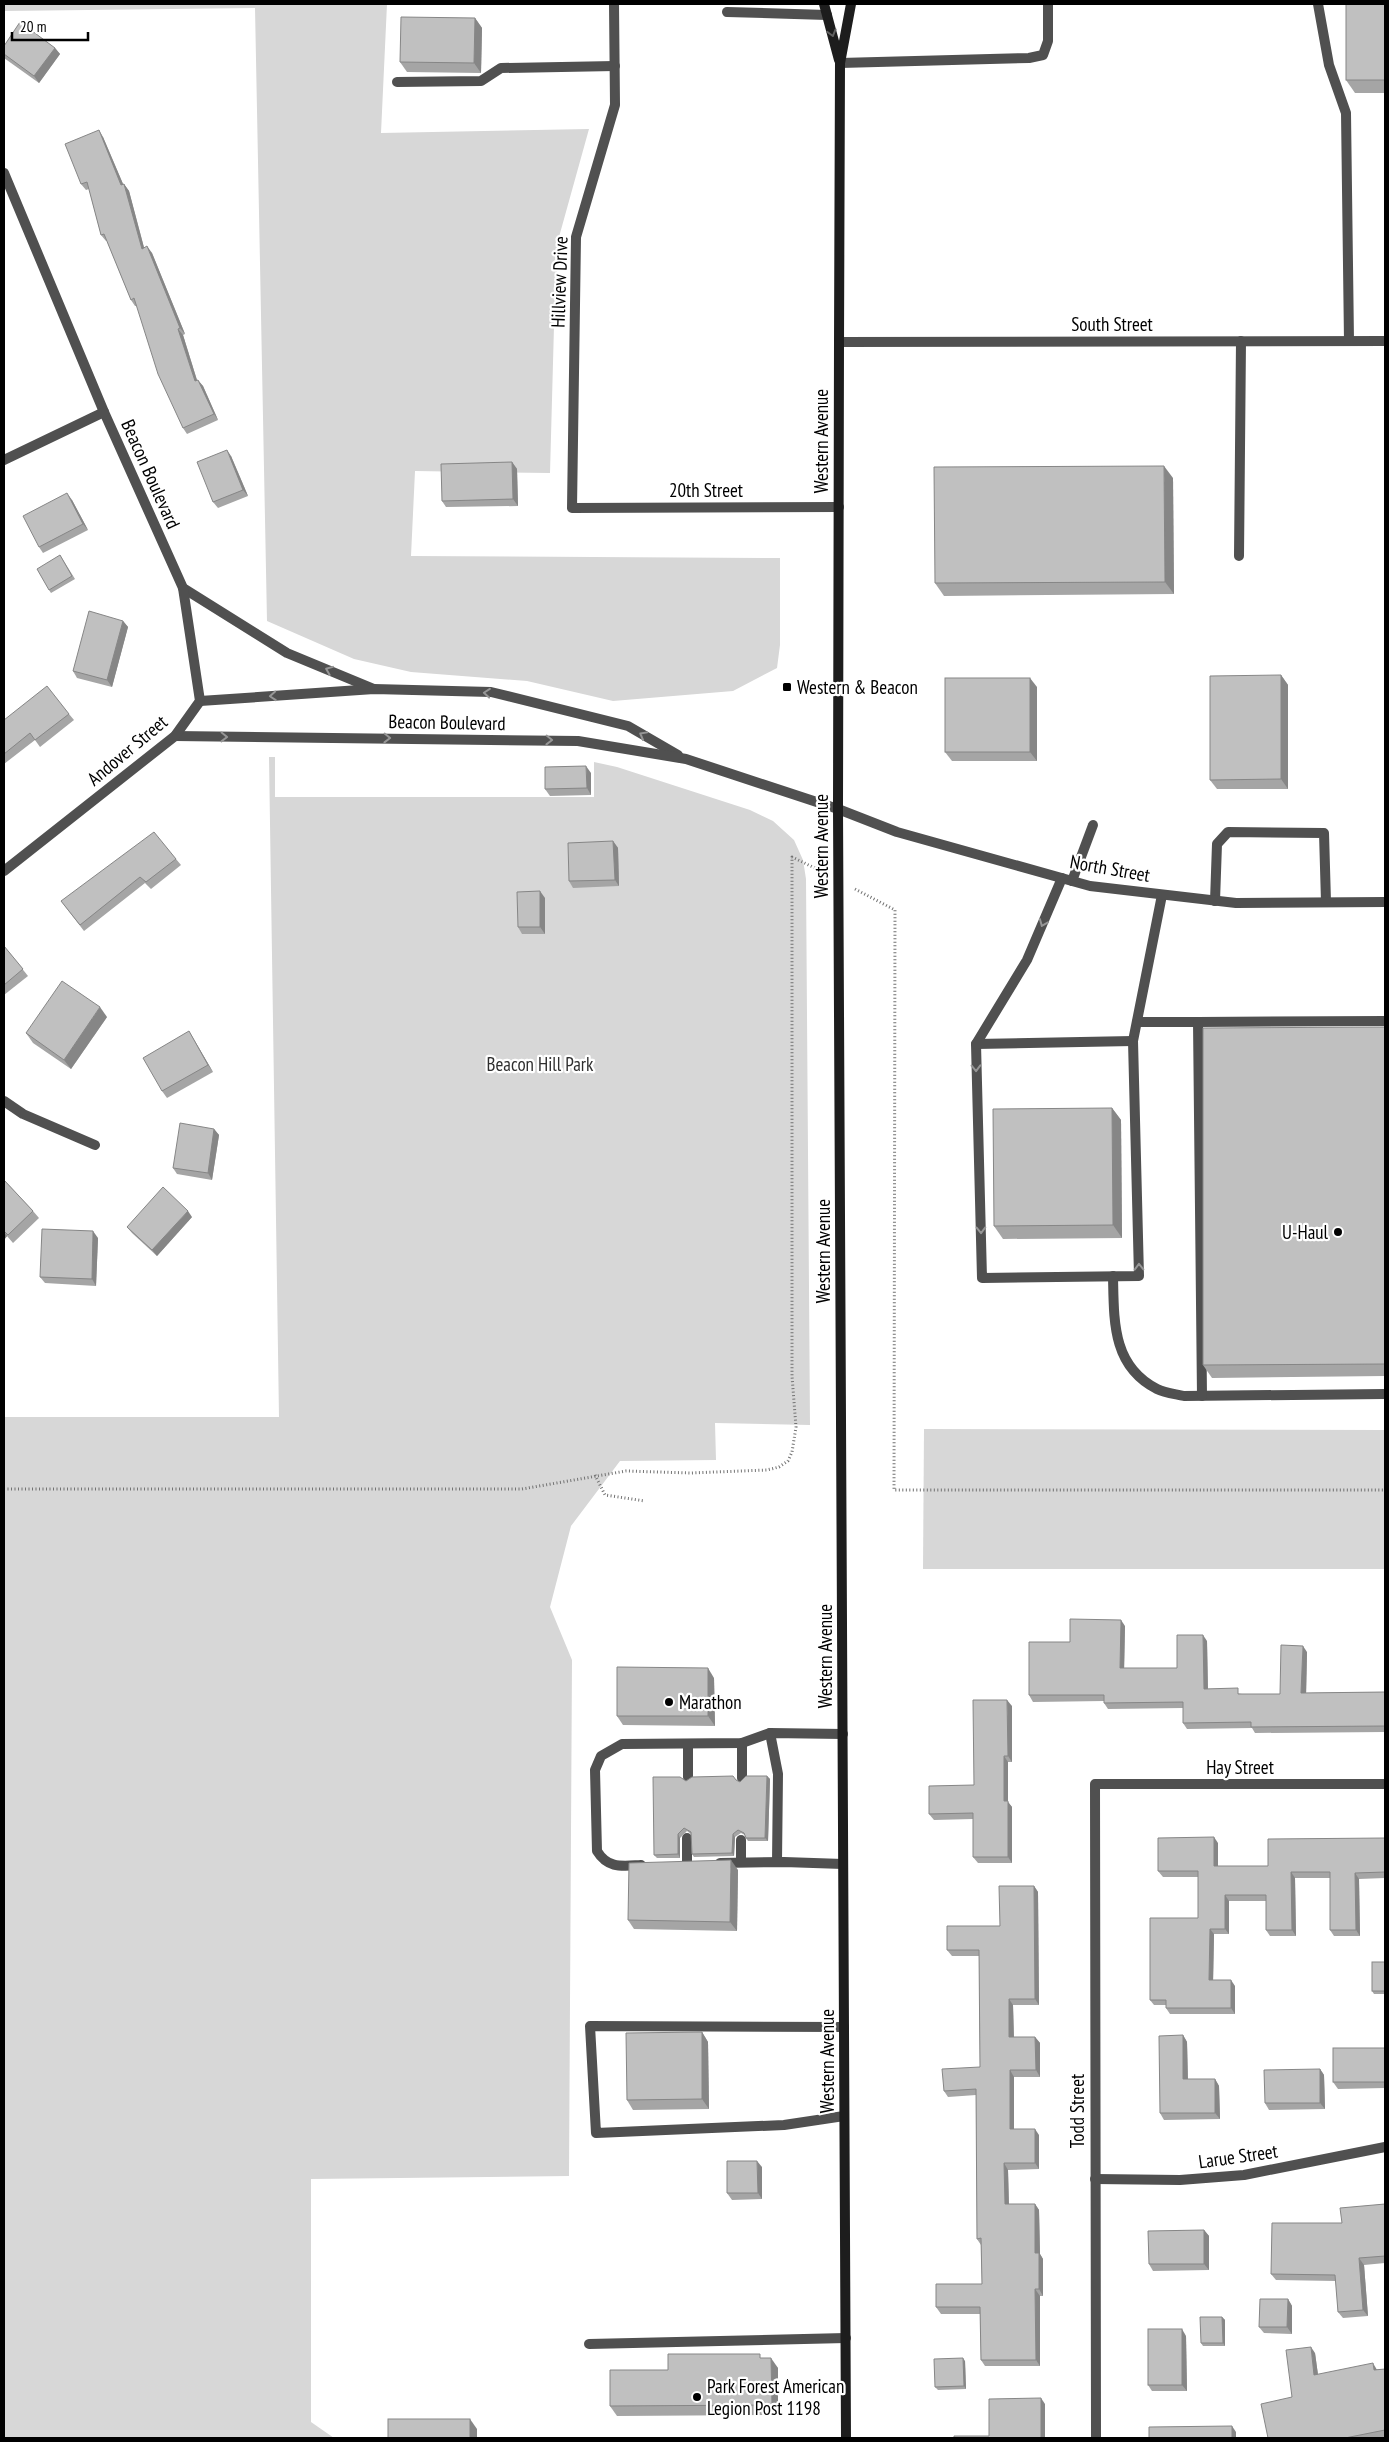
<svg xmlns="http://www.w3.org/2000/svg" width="1389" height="2442" font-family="'PT Sans Narrow',sans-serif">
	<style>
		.green { fill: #d7d7d7 }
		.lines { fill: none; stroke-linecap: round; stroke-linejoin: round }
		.path { stroke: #727272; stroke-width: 3; stroke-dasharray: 1 2.5; stroke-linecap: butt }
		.lane { stroke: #505050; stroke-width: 10 }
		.street { stroke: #505050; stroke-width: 10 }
		.secondary { stroke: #1d1d1d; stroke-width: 10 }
		.wall { fill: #a5a5a5 }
		.shaded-wall { fill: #868686 }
		.building { fill: #c0c0c0; stroke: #868686 }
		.oneway { stroke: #616161 }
		.oneway2 { stroke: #969696 }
		.poi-dot { fill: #000; stroke: #fff; stroke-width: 2 }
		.labels { text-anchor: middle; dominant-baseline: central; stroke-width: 4.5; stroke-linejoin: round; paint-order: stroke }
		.street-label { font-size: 19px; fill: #000; stroke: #fff }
		.poi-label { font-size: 19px; fill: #000; stroke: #fff; text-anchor: start }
		.park-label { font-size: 19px; fill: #2e2e2e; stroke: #fff }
	</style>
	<rect width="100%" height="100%" fill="#fff"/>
	<g class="green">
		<polygon points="4,4 387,4 381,133 589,129 559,237 554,326 550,473 415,471 411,556 780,558 780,645 777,668 733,691 613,701 527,681 411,672 354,659 267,621 255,8 4,11"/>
		<polygon points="269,757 275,757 275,797 594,797 594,762 617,767 750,810 773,821 794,840 803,860 806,879 810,1425 715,1423 716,1460 620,1461 571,1526 550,1607 572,1660 569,2176 311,2179 311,2422 334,2438 4,2438 4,1417 279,1417"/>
		<polygon points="924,1429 1385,1430 1385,1569 923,1569"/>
	</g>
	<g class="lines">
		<g class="path">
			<polyline points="855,889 895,910 894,1490 1385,1490"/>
			<polyline points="595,1475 605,1495 645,1501"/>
			<polyline points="4,1489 522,1489 626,1471 690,1473 767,1470 779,1467 788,1461 792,1452 796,1427 792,1376 792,857 821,871"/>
		</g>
		<g class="lane">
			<polyline points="1318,4 1329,65 1346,113 1349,341"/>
			<polyline points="727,12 827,15"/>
			<polyline points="840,63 1029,58 1043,55 1048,41 1048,4"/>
			<polyline points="397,82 481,81 501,68 615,66"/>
			<polyline points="1239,556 1241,341"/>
			<polyline points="1062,878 1027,960 976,1044 982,1278 1139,1276 1133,1041 1162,895"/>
			<polyline points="1072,881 1093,825"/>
			<polyline points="1215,901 1217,844 1228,832 1324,833 1326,902"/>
			<polyline points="1137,1022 1198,1022"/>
			<polyline points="976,1044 1133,1041"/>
			<path d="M1113,1276C1114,1321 1112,1366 1157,1389C1165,1393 1176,1394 1184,1396L1385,1394"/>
			<polyline points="1202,1396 1198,1022 1385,1021"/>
			<polyline points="770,1733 778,1774 777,1862"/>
			<polyline points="742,1743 742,1778"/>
			<polyline points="688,1744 688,1777"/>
			<polyline points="687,1838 687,1864"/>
			<polyline points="741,1862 741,1840"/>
			<polyline points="720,1863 784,1862 843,1864"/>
			<path d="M641,1865C622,1866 608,1869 597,1851L595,1770L601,1756L622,1744L742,1743L770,1733L843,1734"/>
			<polyline points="844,2027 590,2026 596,2133 784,2125 844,2116"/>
			<polyline points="589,2344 846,2338"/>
		</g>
		<g class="street">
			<polyline points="614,4 615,105 576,237 572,508 839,507"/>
			<polyline points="4,173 104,412 183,588 287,653 374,689"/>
			<polyline points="839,342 1385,341"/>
			<polyline points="4,460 104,412"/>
			<polyline points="200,701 374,689 491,692 628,726 678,755"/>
			<polyline points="175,736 578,741 686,759 838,809 897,832 1090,886 1236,903 1385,902"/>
			<polyline points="4,871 175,736 200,701 183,588"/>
			<polyline points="4,1101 23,1114 95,1145"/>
			<polyline points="1095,2179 1180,2180 1244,2175 1385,2147"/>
			<polyline points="1096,2438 1095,1784 1385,1784"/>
		</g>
		<g class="secondary">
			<polyline points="824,4 839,60"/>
			<polyline points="846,2438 838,809 839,342 840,63 851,4"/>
		</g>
	</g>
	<g class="wall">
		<polygon points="1385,4 1385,93 1355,93 1346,80"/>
		<polygon points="475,18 482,28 481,73 407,72 400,62"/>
		<polygon points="4,46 55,48 60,54 39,83 4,58"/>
		<polygon points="103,137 123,184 124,184 129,191 144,248 152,253 185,334 183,335 197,380 203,386 218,420 187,434 183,428 137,306 135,306 131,300 107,241 106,241 101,235 89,189 86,190 81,184"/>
		<polygon points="231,456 248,496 218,508 213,502"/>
		<polygon points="512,462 517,469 518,506 446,507 442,501"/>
		<polygon points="1173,478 1174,594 944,596 935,583"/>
		<polygon points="72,500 88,530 43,553 39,547"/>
		<polygon points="60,555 75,579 51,593 49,590"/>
		<polygon points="123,621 128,627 112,687 77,678 73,671"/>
		<polygon points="1281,675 1288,685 1288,789 1217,789 1210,780"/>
		<polygon points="1037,687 1037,761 952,761 945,752"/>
		<polygon points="69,714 74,720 40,747 35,740 4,764 4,720"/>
		<polygon points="591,773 591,795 550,796 545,789"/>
		<polygon points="613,841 618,848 619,886 573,888 569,881"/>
		<polygon points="176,859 181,865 151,889 145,883 84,931 61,901"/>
		<polygon points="545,898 545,934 522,934 518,927"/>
		<polygon points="4,946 28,976 4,995"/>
		<polygon points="107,1017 71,1069 33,1043 26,1033"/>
		<polygon points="1385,1027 1385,1376 1212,1378 1203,1365"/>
		<polygon points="189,1031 213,1072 167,1098 162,1091"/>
		<polygon points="1112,1108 1121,1120 1122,1238 1003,1239 994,1226"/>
		<polygon points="214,1129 219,1135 212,1180 177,1174 173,1168"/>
		<polygon points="4,1180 33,1211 39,1218 13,1243 7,1236 4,1240"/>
		<polygon points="192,1217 157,1256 132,1233 127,1227"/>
		<polygon points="98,1238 96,1286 45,1283 40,1277"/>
		<polygon points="1125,1626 1124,1668 1177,1668 1207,1641 1208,1689 1242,1694 1280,1694 1307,1652 1306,1693 1385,1692 1385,1732 1255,1733 1252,1728 1187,1729 1183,1723 1183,1708 1108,1709 1104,1703 1104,1701 1033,1702 1029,1695 1070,1642"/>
		<polygon points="714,1678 715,1726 623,1725 617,1716"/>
		<polygon points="1012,1706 1012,1762 1008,1762 1008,1802 1012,1807 1012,1863 978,1863 973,1857 973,1819 934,1820 929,1814 974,1785"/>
		<polygon points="767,1776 770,1779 768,1841 748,1841 746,1838 745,1835 741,1833 735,1837 734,1856 694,1857 692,1854 691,1834 687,1831 680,1838 680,1858 657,1858 654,1855 736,1780 740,1782"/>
		<polygon points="1385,1838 1385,1878 1359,1879 1360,1936 1334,1936 1330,1930 1330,1878 1295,1878 1296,1936 1270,1936 1266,1930 1266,1901 1229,1901 1229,1934 1214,1934 1213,1980 1235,1986 1235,2014 1170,2014 1166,2008 1166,2005 1154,2005 1150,2000 1198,1918 1198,1877 1163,1877 1158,1871 1218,1843 1218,1866 1268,1866"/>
		<polygon points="738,1870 737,1931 634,1929 628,1920"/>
		<polygon points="1034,1886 1038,1892 1039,2005 1013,2005 1014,2037 1035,2037 1040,2043 1040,2077 1014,2077 1014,2129 1039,2135 1039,2169 1008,2170 1009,2204 1035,2204 1039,2210 1040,2254 1043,2259 1043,2296 1040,2296 1040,2366 985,2366 981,2360 980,2314 941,2314 936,2307 982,2284 981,2245 977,2239 976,2095 948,2097 944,2091 980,2067 979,1956 952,1956 947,1950 1000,1926"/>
		<polygon points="1385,1962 1385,1994 1374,1994 1372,1991"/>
		<polygon points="702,2032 708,2042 709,2109 633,2110 627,2100"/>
		<polygon points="1183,2035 1187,2042 1188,2079 1215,2079 1219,2086 1220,2119 1164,2120 1160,2113"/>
		<polygon points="1385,2048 1385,2088 1338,2089 1333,2082"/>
		<polygon points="1320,2069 1324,2075 1325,2109 1269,2110 1265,2103"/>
		<polygon points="762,2167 762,2199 732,2200 727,2193"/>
		<polygon points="1385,2204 1385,2263 1364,2265 1368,2316 1343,2318 1338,2312 1336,2281 1276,2280 1271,2274 1342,2223"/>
		<polygon points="1204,2230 1209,2236 1209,2270 1153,2271 1149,2264"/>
		<polygon points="1288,2299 1292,2306 1292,2334 1264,2333 1259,2327"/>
		<polygon points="1222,2317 1225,2320 1225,2346 1203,2346 1201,2343"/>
		<polygon points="1186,2336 1187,2391 1152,2391 1148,2385"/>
		<polygon points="1315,2353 1318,2375 1385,2369 1385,2437 1380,2438 1268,2438 1292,2397"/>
		<polygon points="764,2358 778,2368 778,2415 617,2416 610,2406 668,2370"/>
		<polygon points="965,2361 966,2389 938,2390 935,2387"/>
	</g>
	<g class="shaded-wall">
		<polygon points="475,18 482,28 481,73 474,63"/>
		<polygon points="55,48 60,54 39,83 34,76"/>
		<polygon points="99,130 103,137 126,191 121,185"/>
		<polygon points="124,184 129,191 146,255 142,249"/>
		<polygon points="147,246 152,253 185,334 180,328"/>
		<polygon points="178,329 183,335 199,387 195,381"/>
		<polygon points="198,380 203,386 218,420 214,414"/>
		<polygon points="227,450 231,456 248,496 243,490"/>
		<polygon points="512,462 517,469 518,506 513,499"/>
		<polygon points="1164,466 1173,478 1174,594 1165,582"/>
		<polygon points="67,493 72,500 88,530 83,524"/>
		<polygon points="123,621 128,627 112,687 107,680"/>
		<polygon points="1281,675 1288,685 1288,789 1281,779"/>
		<polygon points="1030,678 1037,687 1037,761 1030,752"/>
		<polygon points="586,766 591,773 591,795 587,788"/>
		<polygon points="613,841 618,848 619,886 615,880"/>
		<polygon points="540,891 545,898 545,934 540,927"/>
		<polygon points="100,1007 107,1017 71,1069 64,1060"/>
		<polygon points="189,1031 193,1038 213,1072 208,1065"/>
		<polygon points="1112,1108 1121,1120 1122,1238 1113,1225"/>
		<polygon points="214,1129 219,1135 212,1180 208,1173"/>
		<polygon points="188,1211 192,1217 157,1256 152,1250"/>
		<polygon points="93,1231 98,1238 96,1286 92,1279"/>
		<polygon points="4,1232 7,1236 4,1240"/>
		<polygon points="1121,1620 1125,1626 1124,1675 1120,1668"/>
		<polygon points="1203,1635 1207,1641 1208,1695 1204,1689"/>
		<polygon points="1303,1646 1307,1652 1306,1699 1301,1693"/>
		<polygon points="708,1668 714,1678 715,1726 708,1716"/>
		<polygon points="1007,1700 1012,1706 1012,1762 1008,1756"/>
		<polygon points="1004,1756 1008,1762 1008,1802 1012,1807 1012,1863 1008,1857 1004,1801"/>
		<polygon points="767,1776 770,1779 768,1841 765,1838"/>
		<polygon points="678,1834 680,1838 680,1858 678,1854"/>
		<polygon points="733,1834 735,1837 734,1856 732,1853"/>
		<polygon points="1214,1837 1218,1843 1218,1872 1214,1866"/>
		<polygon points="731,1860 738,1870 737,1931 730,1922"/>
		<polygon points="1291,1872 1295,1878 1296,1936 1292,1930"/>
		<polygon points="1355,1873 1359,1879 1360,1936 1356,1930"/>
		<polygon points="1034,1886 1038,1892 1039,2005 1035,1999"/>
		<polygon points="1225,1895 1229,1901 1229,1934 1225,1929"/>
		<polygon points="1210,1929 1214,1934 1213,1986 1209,1980"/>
		<polygon points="1231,1980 1235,1986 1235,2014 1231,2008"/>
		<polygon points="1009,1999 1013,2005 1014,2043 1009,2037"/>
		<polygon points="702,2032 708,2042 709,2109 702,2099"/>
		<polygon points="1183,2035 1187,2042 1188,2086 1183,2079"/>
		<polygon points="1035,2037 1040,2043 1040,2077 1036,2070"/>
		<polygon points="1320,2069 1324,2075 1325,2109 1320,2103"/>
		<polygon points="1010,2070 1014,2077 1014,2135 1010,2129"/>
		<polygon points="1215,2079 1219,2086 1220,2119 1215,2113"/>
		<polygon points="1035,2129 1039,2135 1039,2169 1035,2163"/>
		<polygon points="757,2161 762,2167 762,2199 758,2193"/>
		<polygon points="1004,2163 1008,2170 1009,2210 1005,2204"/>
		<polygon points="1035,2204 1039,2210 1040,2254 1043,2259 1043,2296 1039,2289 1035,2253"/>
		<polygon points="1204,2230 1209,2236 1209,2270 1204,2264"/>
		<polygon points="1359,2258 1364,2265 1368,2316 1363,2310"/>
		<polygon points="1035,2289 1040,2296 1040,2366 1036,2360"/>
		<polygon points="1288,2299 1292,2306 1292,2334 1287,2327"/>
		<polygon points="1222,2317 1225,2320 1225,2346 1223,2343"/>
		<polygon points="1182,2329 1186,2336 1187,2391 1182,2385"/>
		<polygon points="1311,2347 1315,2353 1319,2382 1314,2375"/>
		<polygon points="771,2358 778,2368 778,2415 772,2405"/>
		<polygon points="963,2358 965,2361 966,2389 964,2386"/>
		<polygon points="1373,2363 1377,2370 1379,2377 1374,2370"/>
		<polygon points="1041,2398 1045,2404 1045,2438 1041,2438"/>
		<polygon points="470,2419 477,2429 477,2438 470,2438"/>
		<polygon points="1232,2426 1236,2432 1236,2438 1232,2438"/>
	</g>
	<g class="building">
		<rect x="1346" y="4" width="39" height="76"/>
		<polygon points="401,17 475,18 474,63 400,62"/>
		<polygon points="20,22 55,48 34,76 4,54 4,46"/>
		<polygon points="99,130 121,185 124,184 142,249 147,246 180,328 178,329 195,381 198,380 214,414 183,428 158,374 134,298 131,300 104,234 101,235 87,182 81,184 65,144"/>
		<polygon points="227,450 243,490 213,502 197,462"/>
		<polygon points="512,462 513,499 442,501 441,464"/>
		<polygon points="1164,466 1165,582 935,583 934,467"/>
		<polygon points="67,493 83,524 39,547 23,516"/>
		<polygon points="60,555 72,576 49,590 37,569"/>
		<polygon points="89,611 123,621 107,680 73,671"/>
		<polygon points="1281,675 1281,779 1210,780 1210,676"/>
		<rect x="945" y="678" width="85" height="74"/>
		<polygon points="47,686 69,714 35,740 30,733 4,754 4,720"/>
		<polygon points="586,766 587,788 545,789 545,767"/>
		<polygon points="154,832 176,859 146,882 140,877 80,925 61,901"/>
		<polygon points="613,841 615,880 569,881 568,843"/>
		<polygon points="540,891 540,927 518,927 517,892"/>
		<polygon points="4,946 23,969 4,985"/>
		<polygon points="62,981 100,1007 64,1060 26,1033"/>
		<polygon points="1385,1027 1385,1364 1203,1365 1203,1028"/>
		<polygon points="189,1031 208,1065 162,1091 143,1058"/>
		<polygon points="1112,1108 1113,1225 994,1226 993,1109"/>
		<polygon points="180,1123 214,1129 208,1173 173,1168"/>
		<polygon points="4,1180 33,1211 8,1235 4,1231"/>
		<polygon points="163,1187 188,1211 152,1250 127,1227"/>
		<polygon points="42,1229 93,1231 92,1279 40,1277"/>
		<polygon points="1070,1619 1121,1620 1120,1668 1177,1668 1177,1635 1203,1635 1204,1689 1238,1688 1238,1694 1280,1694 1281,1645 1303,1646 1301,1693 1385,1692 1385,1726 1251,1727 1251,1722 1183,1723 1183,1702 1104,1703 1104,1695 1029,1695 1029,1642 1070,1642"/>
		<polygon points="617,1667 708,1668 708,1716 617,1716"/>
		<polygon points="973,1700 1007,1700 1008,1756 1004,1756 1004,1801 1008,1801 1008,1857 973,1857 973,1813 929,1814 929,1786 974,1785"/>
		<polygon points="733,1776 736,1780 740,1782 746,1776 767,1776 765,1838 746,1838 744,1833 738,1830 733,1834 732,1853 692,1854 691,1832 684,1828 678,1834 678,1854 654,1855 653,1777 680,1777 686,1781 692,1777"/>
		<polygon points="1214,1837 1214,1866 1268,1866 1268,1839 1385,1838 1385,1872 1355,1873 1356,1930 1330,1930 1330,1872 1291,1872 1292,1930 1266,1930 1266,1895 1225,1895 1225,1929 1210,1929 1209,1980 1231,1980 1231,2008 1166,2008 1166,2000 1150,2000 1150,1918 1198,1918 1198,1871 1158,1871 1158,1838"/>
		<polygon points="731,1860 730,1922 628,1920 629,1863"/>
		<polygon points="999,1886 1034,1886 1035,1999 1009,1999 1009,2037 1035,2037 1036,2070 1010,2070 1010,2129 1035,2129 1035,2163 1004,2163 1005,2204 1035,2204 1035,2253 1039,2253 1039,2289 1035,2289 1036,2360 981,2360 980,2307 936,2307 936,2284 982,2284 981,2238 977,2239 976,2089 944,2091 942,2069 980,2067 979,1950 947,1950 947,1926 1000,1926"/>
		<rect x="1372" y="1962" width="13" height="29"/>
		<polygon points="702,2032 702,2099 627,2100 626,2033"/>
		<polygon points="1183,2035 1183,2079 1215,2079 1215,2113 1160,2113 1159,2036"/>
		<rect x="1333" y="2048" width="52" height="34"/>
		<polygon points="1320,2069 1320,2103 1265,2103 1264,2070"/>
		<polygon points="727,2161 757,2161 758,2193 727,2193"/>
		<polygon points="1385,2204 1385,2256 1359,2258 1363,2310 1338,2312 1335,2275 1271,2274 1272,2223 1342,2223 1340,2208"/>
		<polygon points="1204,2230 1204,2264 1149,2264 1148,2231"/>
		<polygon points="1260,2299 1288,2299 1287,2327 1259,2327"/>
		<polygon points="1200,2317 1222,2317 1223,2343 1201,2343"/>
		<rect x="1148" y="2329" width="34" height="56"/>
		<polygon points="1311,2347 1314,2375 1373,2363 1374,2370 1385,2369 1385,2430 1345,2438 1268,2438 1261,2404 1292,2397 1286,2350"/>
		<polygon points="668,2354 760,2354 760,2358 771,2358 772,2405 610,2406 610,2370 668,2370"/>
		<polygon points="963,2358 964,2386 935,2387 934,2359"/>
		<polygon points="1041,2398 1041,2438 954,2438 954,2436 989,2436 989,2399"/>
		<rect x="388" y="2419" width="82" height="19"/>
		<polygon points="1232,2426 1232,2438 1149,2438 1149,2427"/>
	</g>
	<defs><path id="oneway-chevron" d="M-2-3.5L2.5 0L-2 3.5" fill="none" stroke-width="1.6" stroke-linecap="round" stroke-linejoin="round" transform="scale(1.25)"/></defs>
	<use class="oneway" href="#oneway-chevron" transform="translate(832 33) rotate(75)"/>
	<g class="oneway2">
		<use href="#oneway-chevron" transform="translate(329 670) rotate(-158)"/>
		<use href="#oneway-chevron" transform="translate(487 693) rotate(-175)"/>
		<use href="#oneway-chevron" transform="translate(273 696) rotate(176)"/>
		<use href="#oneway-chevron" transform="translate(643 735) rotate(-151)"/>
		<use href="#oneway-chevron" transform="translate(224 737) rotate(1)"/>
		<use href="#oneway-chevron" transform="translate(387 738) rotate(1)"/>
		<use href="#oneway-chevron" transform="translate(549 740) rotate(1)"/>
		<use href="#oneway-chevron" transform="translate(1043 923) rotate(112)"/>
		<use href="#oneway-chevron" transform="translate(976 1068) rotate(89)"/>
		<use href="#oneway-chevron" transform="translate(981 1230) rotate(89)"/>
		<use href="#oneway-chevron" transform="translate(1139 1267) rotate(-91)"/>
	</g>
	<g class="poi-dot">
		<rect x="782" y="682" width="10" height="10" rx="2.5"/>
		<circle cx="1338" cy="1232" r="5"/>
		<circle cx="669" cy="1702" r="5"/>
		<circle cx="697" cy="2397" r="5"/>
	</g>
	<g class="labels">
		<g class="street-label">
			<text transform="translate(559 282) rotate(-88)">Hillview Drive</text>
			<text x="1112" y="324">South Street</text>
			<text transform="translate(821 441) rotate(-90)">Western Avenue</text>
			<text transform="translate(151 474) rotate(66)">Beacon Boulevard</text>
			<text x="706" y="490">20th Street</text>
			<text transform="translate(447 722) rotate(1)">Beacon Boulevard</text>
			<text transform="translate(127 750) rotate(-40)">Andover Street</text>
			<text transform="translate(821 846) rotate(-90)">Western Avenue</text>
			<text transform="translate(1110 868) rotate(10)">North Street</text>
			<text transform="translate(823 1251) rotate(-90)">Western Avenue</text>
			<text transform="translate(825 1656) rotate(-90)">Western Avenue</text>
			<text x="1240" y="1767">Hay Street</text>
			<text transform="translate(827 2061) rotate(-90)">Western Avenue</text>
			<text transform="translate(1077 2111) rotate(-90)">Todd Street</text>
			<text transform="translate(1238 2156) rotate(-8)">Larue Street</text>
		</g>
		<g class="poi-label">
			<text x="797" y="687">Western &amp; Beacon</text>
			<text x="1328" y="1232" text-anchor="end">U-Haul</text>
			<text x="679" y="1702">Marathon</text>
			<text x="707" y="2386">Park Forest American<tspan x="707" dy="22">Legion Post 1198</tspan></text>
		</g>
		<g class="park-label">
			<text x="540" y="1064">Beacon Hill Park</text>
		</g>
	</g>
	<rect width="1389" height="2442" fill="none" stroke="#000000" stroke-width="10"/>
	<path d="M12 32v8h76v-8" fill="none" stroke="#000000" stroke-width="2.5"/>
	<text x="20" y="32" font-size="15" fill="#000000" stroke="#ffffff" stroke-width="4" paint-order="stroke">20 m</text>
</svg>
